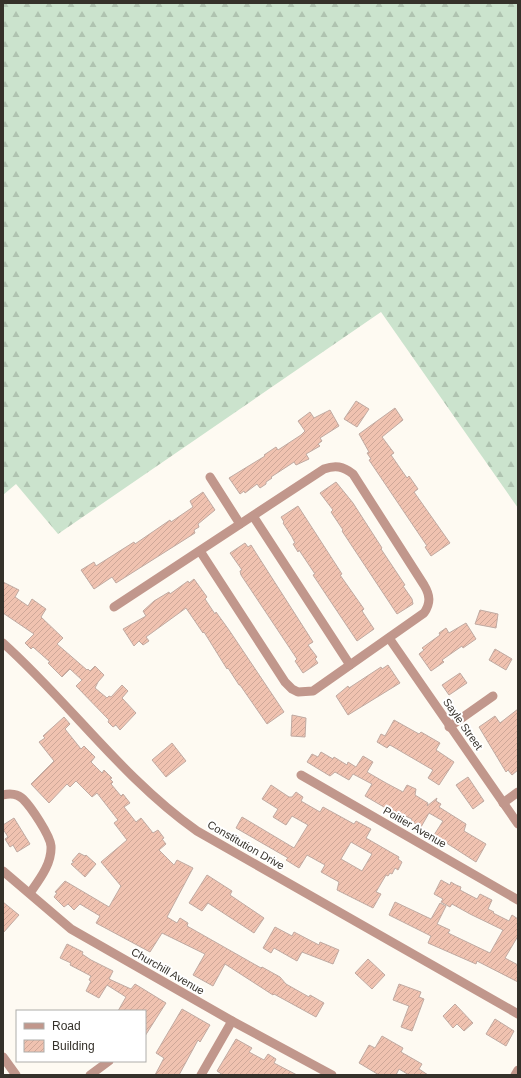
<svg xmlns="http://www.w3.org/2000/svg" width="521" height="1078" font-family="Helvetica,sans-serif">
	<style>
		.forest { fill: url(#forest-firs) }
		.building { fill: url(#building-hatch); stroke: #c0aaa2; fill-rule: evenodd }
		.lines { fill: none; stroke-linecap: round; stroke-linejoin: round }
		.minor { stroke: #c1978c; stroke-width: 9 }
		.labels { text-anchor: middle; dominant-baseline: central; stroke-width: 4; stroke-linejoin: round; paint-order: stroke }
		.street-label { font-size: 11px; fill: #35312a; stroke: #fff }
	</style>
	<defs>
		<pattern id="forest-firs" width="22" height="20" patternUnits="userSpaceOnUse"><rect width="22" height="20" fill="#cbe3cd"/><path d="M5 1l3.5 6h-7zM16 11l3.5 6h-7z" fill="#afc3b0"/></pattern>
		<pattern id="building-hatch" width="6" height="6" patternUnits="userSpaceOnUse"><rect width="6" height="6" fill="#f0c2b0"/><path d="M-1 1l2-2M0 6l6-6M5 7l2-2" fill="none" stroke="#cea798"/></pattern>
	</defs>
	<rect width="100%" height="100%" fill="#fefaf2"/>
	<polygon class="forest" points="3,3 518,3 518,508 381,312 58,534 16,484 3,495"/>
	<g class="building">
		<polygon points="356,401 369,409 357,427 344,419"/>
		<polygon points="395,408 403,420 382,437 394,453 391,455 407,478 409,476 418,489 414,492 450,543 431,556 425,547 427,546 369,460 371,459 367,453 369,452 359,434"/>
		<polygon points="330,410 339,426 320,438 322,441 318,444 320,446 306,454 309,459 296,465 294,462 271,477 272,478 266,482 266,484 260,488 257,484 245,493 244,491 240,494 229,478 265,456 264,455 276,447 278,450 301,435 305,431 298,421 310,412 314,418"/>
		<polygon points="336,482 353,503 382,548 381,549 405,585 403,586 412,599 413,604 397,614 342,531 343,530 331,512 333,510 320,493"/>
		<polygon points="203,492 215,510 198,524 199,527 194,530 195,533 116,583 112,577 94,589 81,570 94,562 96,566 134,542 135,544 170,520 171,522 193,507 190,501"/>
		<polygon points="298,506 342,574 340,575 364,609 362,611 374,629 357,641 313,575 315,574 299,550 298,552 293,544 295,543 292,537 283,523 284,522 281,517"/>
		<polygon points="245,543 248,547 251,545 256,553 313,642 308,645 317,657 315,659 318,663 303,673 295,661 297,659 241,575 240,571 242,570 230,553"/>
		<polygon points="194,579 207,597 205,599 215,614 216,612 229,630 284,712 267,724 240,685 239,685 228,668 227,669 204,632 203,633 186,608 146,637 149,641 143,645 139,641 134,646 123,629 146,616 143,611 154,601 169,592 170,594 188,581 189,583"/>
		<polygon points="3,582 19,590 15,597 28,606 32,599 46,609 41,617 63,638 57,644 87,670 88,669 90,671 95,666 104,675 98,682 95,688 107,698 109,696 111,697 122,685 128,691 122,698 136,713 120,730 116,725 113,727 108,722 109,720 76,686 82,680 70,669 62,677 48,663 50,662 33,647 31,649 25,643 34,634 3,613"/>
		<polygon points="480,610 498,614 496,628 475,624"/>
		<polygon points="466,623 476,639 463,648 462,646 442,660 444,662 431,671 419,654 424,650 422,648 440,635 439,633 446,628 449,633"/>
		<polygon points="495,649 512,659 506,670 489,660"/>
		<polygon points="388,665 400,683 348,715 336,696 348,686 349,688 381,667 382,669"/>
		<polygon points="460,673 467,683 449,695 442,685"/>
		<polygon points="518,709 518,770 512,775 508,770 506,772 479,727 495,716 500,723"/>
		<polygon points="292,715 306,718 305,737 291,736"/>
		<polygon points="64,717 70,724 65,729 81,749 84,746 95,757 91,762 102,773 104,770 112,778 110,779 113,782 111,784 121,796 123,794 130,803 124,807 136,822 141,818 153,833 158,830 164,838 162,839 166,844 159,850 174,865 177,860 193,868 167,917 177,923 180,918 188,923 187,926 261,968 262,967 280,977 286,984 309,997 310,995 324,1003 316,1017 274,994 273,995 225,964 213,986 193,975 205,954 162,933 150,952 96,923 100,916 80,904 74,910 68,904 64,907 54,897 57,893 55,892 65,881 109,907 121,886 101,862 127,840 114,823 118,820 97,793 92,797 76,781 70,787 67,784 49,803 31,784 54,761 39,742 45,738 43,736"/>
		<polygon points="394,720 419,734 421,732 440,743 436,750 454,762 439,785 428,778 433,770 390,745 387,748 377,742 381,734 385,736"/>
		<polygon points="172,743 186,761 166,777 152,760"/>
		<polygon points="321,752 333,759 334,757 347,765 348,762 356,767 363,756 373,762 367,772 386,783 403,792 407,785 416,789 415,795 428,803 427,806 437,798 436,801 441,804 439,807 466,824 464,831 486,844 476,862 434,835 443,821 429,813 421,827 411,821 412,819 397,812 396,814 365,796 372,784 353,774 349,780 335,772 330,776 307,762 312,754 318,757"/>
		<polygon points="468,777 484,801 473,809 456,785"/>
		<path d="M271,785L289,797H292L296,792L303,797L301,801L320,812L323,807L354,824L356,821L371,829L366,838L399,857L398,859L402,862L398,870L395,868L392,874L390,873L388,876L386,875L376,892L381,894L373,908L337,890L339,882L321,872L325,865L307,855L299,868L286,860L288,858L236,828L242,817L294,848L308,825L292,816L286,825L273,817L278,809L262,799ZM351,842L372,854L362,871L341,859Z"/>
		<polygon points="14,818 30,844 17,852 13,845 10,847 5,839 8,837 3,829 3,825"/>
		<polygon points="79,853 85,856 86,855 96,864 85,877 71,864 74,862 72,861"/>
		<polygon points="207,875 232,891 230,895 264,918 254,933 208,903 202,911 189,903"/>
		<polygon points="441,880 450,885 451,882 456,885 461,887 460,890 477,899 480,894 492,900 488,909 494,912 493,913 509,921 512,915 518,919 518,936 505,958 518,965 518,982 477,961 476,964 428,943 431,936 389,915 395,902 431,919 440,903 446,906 437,924 450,930 448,933 490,953 503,930 470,914 452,904 450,907 441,902 443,899 434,894"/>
		<polygon points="3,902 19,915 3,933"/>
		<polygon points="275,927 292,936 294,932 319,945 320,942 339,950 333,964 302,952 297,961 274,948 271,953 263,948"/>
		<polygon points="67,944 83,952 82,954 91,960 113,971 109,979 131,989 135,984 166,1003 145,1036 145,1011 118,1011 126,997 107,985 99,998 86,991 91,981 89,980 91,976 70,965 71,963 60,958"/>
		<polygon points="368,959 385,975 372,989 355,973"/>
		<polygon points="399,984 421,992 419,997 424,999 412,1031 401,1027 409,1006 393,1000"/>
		<polygon points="455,1004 473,1023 464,1031 457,1024 453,1028 443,1016"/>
		<polygon points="182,1009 210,1025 200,1042 198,1040 179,1075 155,1075 164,1058 156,1053"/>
		<polygon points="495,1019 514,1031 506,1046 486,1034"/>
		<polygon points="382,1036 403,1048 401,1052 422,1064 419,1069 428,1075 409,1075 399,1069 396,1075 379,1075 359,1063 369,1045 375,1048"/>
		<polygon points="236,1039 252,1048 249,1052 264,1060 268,1054 276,1059 274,1063 297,1075 223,1075 217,1071"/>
	</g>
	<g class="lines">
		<g class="minor">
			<polyline points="210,477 240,524"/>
			<polyline points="253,516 350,665"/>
			<path d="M114,607L324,469C335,465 343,466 353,474L424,585C430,595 431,603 424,613L313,691L298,692L292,689L285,682L200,551"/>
			<polyline points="389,638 518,824"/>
			<path d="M3,643C70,703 123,779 197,831L518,1014"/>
			<polyline points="449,727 493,696"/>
			<polyline points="301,775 518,900"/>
			<path d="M3,795C10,793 18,794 23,799C31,807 50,835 51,846C52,864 39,880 30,893"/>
			<polyline points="503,803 518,792"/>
			<polyline points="3,871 71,929 232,1021 332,1075"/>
			<polyline points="3,1057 16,1075"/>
			<polyline points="90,1075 109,1061"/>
			<polyline points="201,1075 232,1021"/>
			<polyline points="515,1075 518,1070"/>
		</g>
	</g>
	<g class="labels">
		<g class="street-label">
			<text transform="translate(463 724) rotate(55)">Sayle Street</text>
			<text transform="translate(415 827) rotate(30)">Poitier Avenue</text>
			<text transform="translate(246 845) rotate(30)">Constitution Drive</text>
			<text transform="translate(168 971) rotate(30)">Churchill Avenue</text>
		</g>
	</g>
	<rect width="521" height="1078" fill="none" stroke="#35312a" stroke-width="8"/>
	<rect x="16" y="1010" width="130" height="52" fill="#ffffff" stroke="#aeadaa"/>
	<rect x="24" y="1023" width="20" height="6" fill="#c1978c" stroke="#aeadaa"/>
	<text x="52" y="1030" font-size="12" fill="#35312a">Road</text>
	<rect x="24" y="1040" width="20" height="12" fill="url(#building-hatch)" stroke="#aeadaa"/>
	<text x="52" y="1050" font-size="12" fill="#35312a">Building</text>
</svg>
